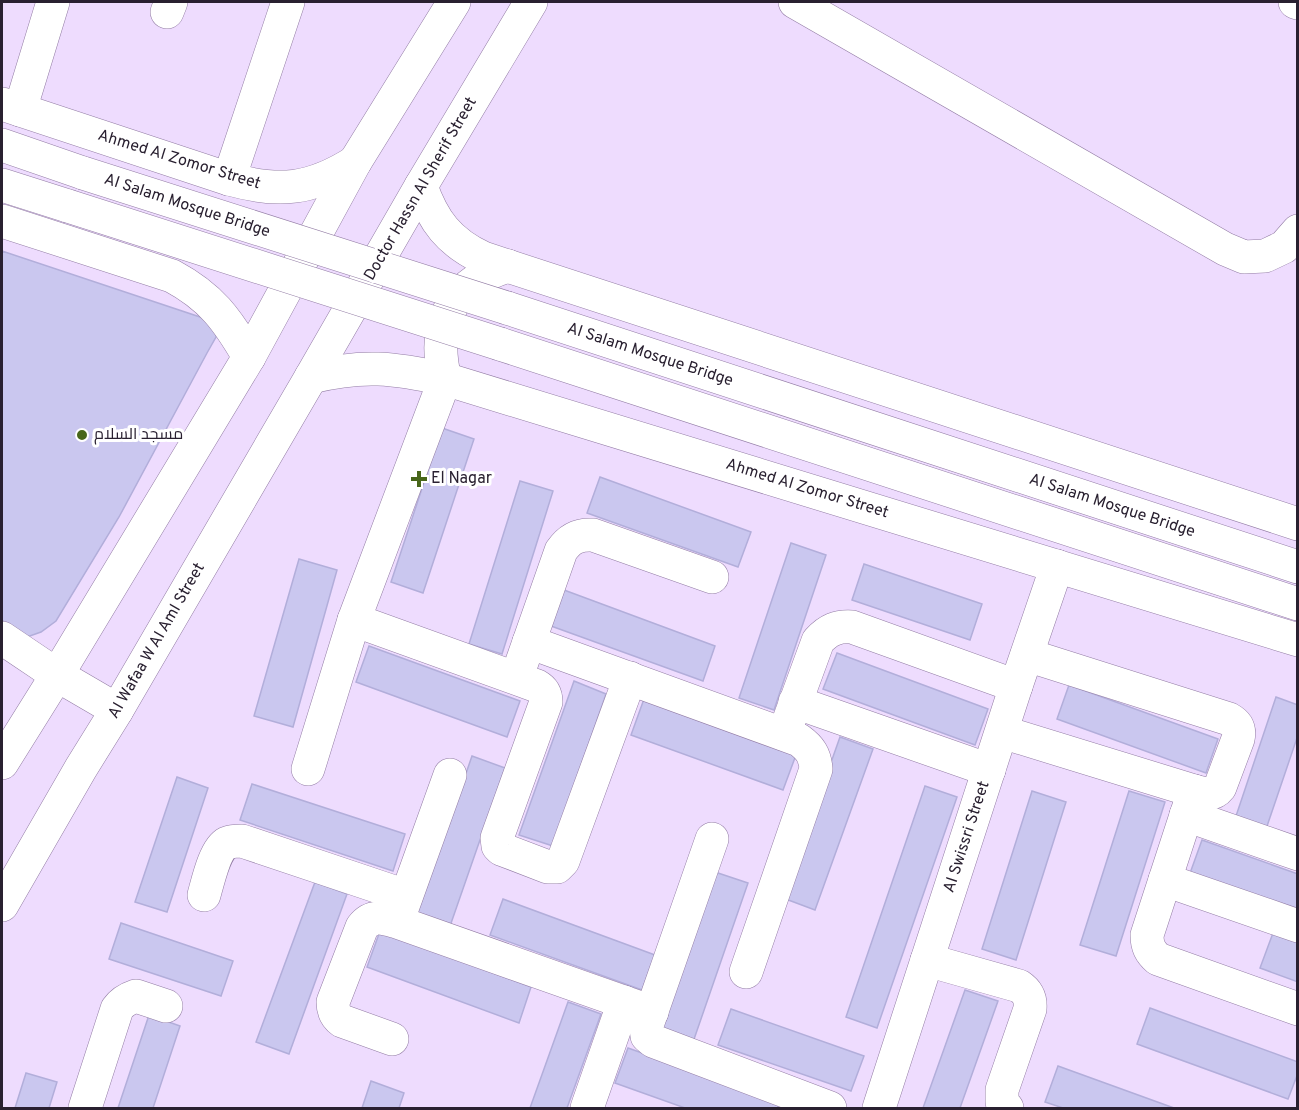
<svg xmlns="http://www.w3.org/2000/svg" width="1299" height="1110" font-family="Overpass,Cairo,sans-serif">
	<style>
		.building { fill: #cac7ef; stroke: #b2aeda; stroke-width: 1.5 }
		.lines { fill: none; stroke-linecap: round; stroke-linejoin: round }
		.minor-casing { stroke: #937da5; stroke-width: 34 }
		.major-casing { stroke: #937da5; stroke-width: 34 }
		.minor { stroke: #fff; stroke-width: 33 }
		.major { stroke: #fff; stroke-width: 33 }
		.major-bridge-casing { stroke: #937da5; stroke-width: 34; stroke-linecap: butt }
		.major-bridge { stroke: #fff; stroke-width: 33 }
		.poi-dot { fill: #48661a; stroke: #fff; stroke-width: 2 }
		.labels { text-anchor: middle; dominant-baseline: central; stroke-width: 6; stroke-linejoin: round; paint-order: stroke }
		.street-label { font-size: 16px; fill: #292030; stroke: #fff }
		.poi-label { font-size: 16px; fill: #292030; stroke: #fff; text-anchor: start }
	</style>
	<rect width="100%" height="100%" fill="#eedcfe"/>
	<g class="building">
		<polygon points="2,251 203,318 216,330 216,337 207,353 119,517 56,621 41,632 27,637 13,631 2,620"/>
		<polygon points="442,428 474,439 423,593 391,582"/>
		<polygon points="600,477 751,532 738,567 587,513"/>
		<polygon points="520,481 553,491 502,654 469,644"/>
		<polygon points="791,543 826,555 774,710 739,698"/>
		<polygon points="299,559 337,570 293,727 254,716"/>
		<polygon points="864,564 982,604 970,640 852,600"/>
		<polygon points="564,590 715,646 703,681 551,626"/>
		<polygon points="369,646 520,701 507,737 356,682"/>
		<polygon points="837,653 988,709 975,745 823,689"/>
		<polygon points="574,681 606,694 553,846 519,835"/>
		<polygon points="1069,685 1218,739 1206,773 1057,719"/>
		<polygon points="1276,697 1298,705 1298,735 1265,832 1234,822"/>
		<polygon points="644,699 796,755 783,790 631,735"/>
		<polygon points="840,737 873,749 815,910 783,898"/>
		<polygon points="472,756 505,768 449,929 416,917"/>
		<polygon points="177,777 208,788 167,912 135,902"/>
		<polygon points="252,784 405,834 393,871 240,820"/>
		<polygon points="925,786 957,797 877,1028 846,1017"/>
		<polygon points="1032,791 1066,802 1016,960 982,949"/>
		<polygon points="1129,791 1165,802 1116,956 1080,945"/>
		<polygon points="1202,840 1298,874 1298,915 1189,876"/>
		<polygon points="715,872 748,883 692,1045 659,1033"/>
		<polygon points="315,882 347,894 289,1054 256,1042"/>
		<polygon points="503,899 655,955 642,990 490,935"/>
		<polygon points="121,923 233,961 221,996 109,959"/>
		<polygon points="380,931 531,987 519,1023 367,967"/>
		<polygon points="1273,933 1298,941 1298,982 1260,968"/>
		<polygon points="965,990 998,1001 960,1108 923,1108"/>
		<polygon points="568,1002 601,1014 567,1108 530,1108"/>
		<polygon points="1150,1008 1298,1062 1298,1073 1288,1099 1137,1044"/>
		<polygon points="731,1009 864,1056 851,1091 718,1045"/>
		<polygon points="149,1015 180,1026 153,1108 118,1108"/>
		<polygon points="628,1048 780,1102 777,1108 685,1108 615,1083"/>
		<polygon points="1058,1066 1174,1108 1063,1108 1045,1102"/>
		<polygon points="26,1073 57,1082 49,1108 15,1108"/>
		<polygon points="371,1081 404,1093 399,1108 362,1108"/>
	</g>
	<g class="lines">
		<defs>
			<g id="minor">
				<polyline points="795,2 1225,249 1244,257 1265,256 1284,247 1298,231"/>
				<polyline points="1295,2 1298,3"/>
				<polyline points="167,12 171,2"/>
				<polyline points="20,110 53,2"/>
				<polyline points="229,179 288,2"/>
				<path d="M354,620L537,686C544,690 546,694 546,702L497,838L498,846L501,849L548,867H557L563,861L630,678"/>
				<polyline points="2,638 57,675"/>
				<path d="M529,642L799,740C810,748 815,755 816,769L746,972"/>
				<path d="M522,662L561,551C569,539 578,534 593,535L712,577"/>
				<polyline points="795,702 989,770"/>
				<path d="M1002,732L1194,791C1204,794 1213,796 1220,787L1238,739C1240,730 1238,724 1229,719L1027,655"/>
				<path d="M784,734L818,641C828,630 837,626 852,627L1016,686"/>
				<polyline points="308,769 354,620 445,379"/>
				<path d="M1194,791L1147,935C1147,946 1150,952 1158,959L1298,1009"/>
				<polyline points="1186,815 1298,854"/>
				<polyline points="712,839 646,1028 647,1036 653,1041 830,1108"/>
				<polyline points="1165,880 1298,926"/>
				<path d="M204,895C208,881 215,849 227,843C232,841 237,841 242,841L406,896"/>
				<polyline points="399,917 450,775"/>
				<path d="M927,960L1019,986C1028,992 1031,998 1030,1009L1002,1090V1102L1007,1108"/>
				<path d="M392,1039L342,1021C335,1016 333,1011 333,1002L362,927C372,914 383,918 397,922L652,1012"/>
				<path d="M85,1108L117,1009C122,1002 127,999 136,996L166,1006"/>
				<polyline points="587,1108 624,1002"/>
				<polyline points="879,1108 1016,686 1057,566"/>
			</g>
			<g id="major">
				<path d="M2,104L229,179C279,193 311,190 355,162"/>
				<polyline points="2,145 83,173"/>
				<polyline points="2,185 68,206"/>
				<path d="M421,186C433,221 449,242 483,258L1298,524"/>
				<path d="M2,221L172,276C211,297 227,319 249,357"/>
				<polyline points="507,308 1298,567"/>
				<polyline points="500,344 1298,604"/>
				<path d="M311,377C363,364 394,368 445,379L1298,640"/>
				<path d="M445,379C431,323 453,283 508,266"/>
				<polyline points="57,675 117,710"/>
				<polyline points="2,763 57,675 249,357 355,162 454,2"/>
				<polyline points="2,905 81,768 117,710 311,377 421,186 531,2"/>
			</g>
		</defs>
		<use href="#minor" class="minor-casing"/>
		<use href="#major" class="major-casing"/>
		<use href="#minor" class="minor"/>
		<use href="#major" class="major"/>
		<defs>
			<g id="major-bridge">
				<polyline points="83,173 507,308"/>
				<polyline points="68,206 500,344"/>
			</g>
		</defs>
		<use href="#major-bridge" class="major-bridge-casing"/>
		<use href="#major-bridge" class="major-bridge"/>
	</g>
	<g class="poi-dot">
		<circle cx="82" cy="435" r="6"/>
		<path d="M416 470h6v6h6v6h-6v6h-6v-6h-6v-6h6z"/>
	</g>
	<g class="labels">
		<g class="street-label">
			<text transform="translate(179 160) rotate(17)">Ahmed Al Zomor Street</text>
			<text transform="translate(421 189) rotate(-60)">Doctor Hassn Al Sherif Street</text>
			<text transform="translate(187 206) rotate(18)">Al Salam Mosque Bridge</text>
			<text transform="translate(650 355) rotate(18)">Al Salam Mosque Bridge</text>
			<text transform="translate(807 489) rotate(17)">Ahmed Al Zomor Street</text>
			<text transform="translate(1112 506) rotate(18)">Al Salam Mosque Bridge</text>
			<text transform="translate(157 641) rotate(-60)">Al Wafaa W Al Aml Street</text>
			<text transform="translate(967 837) rotate(-72)">Al Swissri Street</text>
		</g>
		<g class="poi-label">
			<text x="94" y="435">مسجد السلام</text>
			<text x="431" y="479">El Nagar</text>
		</g>
	</g>
	<rect width="1299" height="1110" fill="none" stroke="#292030" stroke-width="6"/>
</svg>
